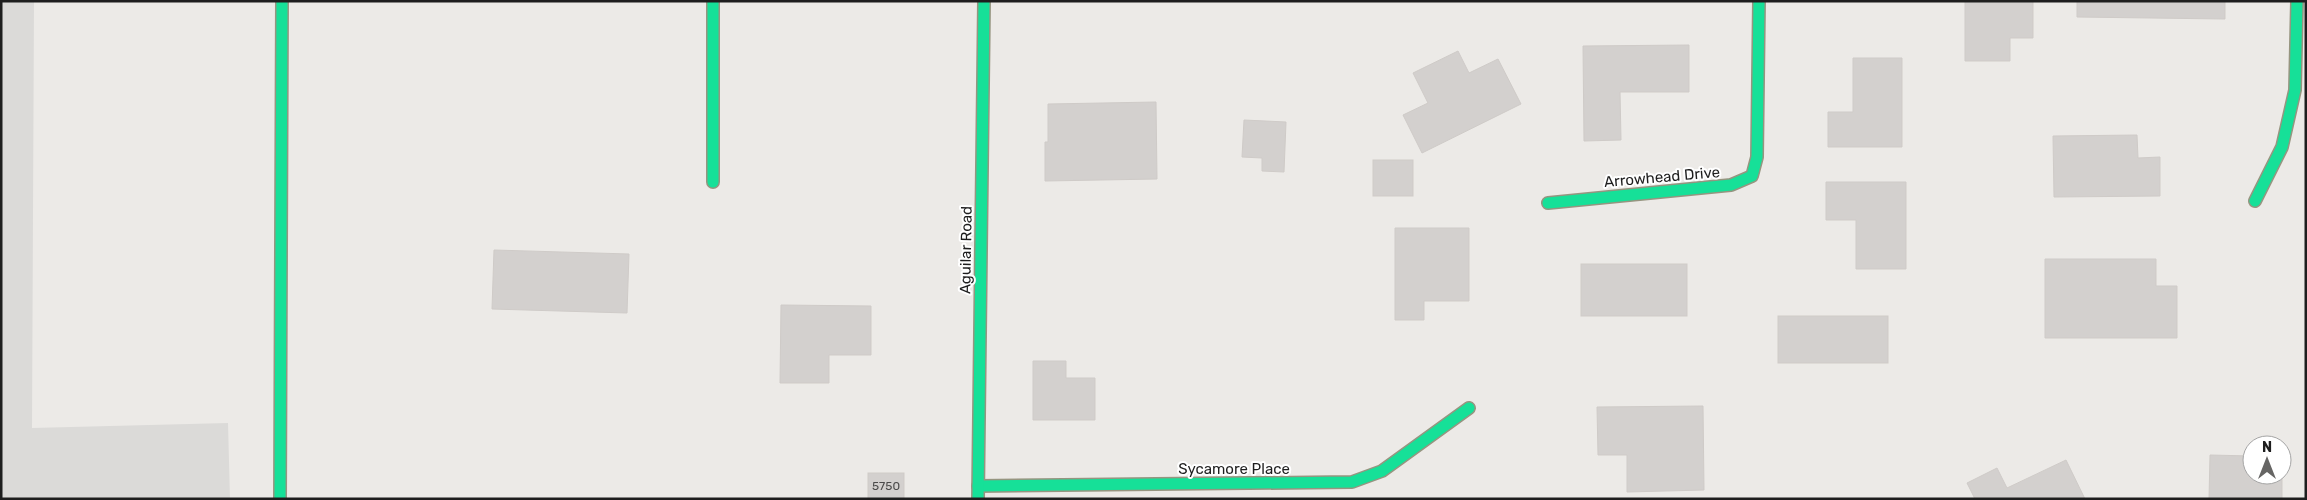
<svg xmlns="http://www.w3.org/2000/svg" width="2307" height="500" font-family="Rubik,sans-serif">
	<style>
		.residential { fill: #dbdad8 }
		.building { fill: #d3d0ce; stroke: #cfcbc8 }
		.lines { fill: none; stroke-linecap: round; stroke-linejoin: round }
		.fast-casing { stroke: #969580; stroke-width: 14 }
		.fast { stroke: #16e098; stroke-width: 11 }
		.labels { text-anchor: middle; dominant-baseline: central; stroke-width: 4; stroke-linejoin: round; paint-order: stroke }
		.number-label { font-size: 12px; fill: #4b4a4a }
		.street-label { font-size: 15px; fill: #1e1e1e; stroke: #fff }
	</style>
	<rect width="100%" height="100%" fill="#eceae7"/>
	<polygon class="residential" points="1,1 34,1 32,428 228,423 230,499 1,499"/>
	<g class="building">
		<polygon points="1965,1 2033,1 2033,38 2010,38 2010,61 1965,61"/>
		<polygon points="2077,1 2225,1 2225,19 2077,17"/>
		<polygon points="1689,45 1689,92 1620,92 1621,140 1584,141 1583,46"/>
		<polygon points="1458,51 1469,73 1498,59 1521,104 1422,153 1403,115 1428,103 1413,73"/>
		<polygon points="1853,58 1902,58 1902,147 1828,147 1828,112 1853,112"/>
		<polygon points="1156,102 1157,179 1045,181 1045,142 1048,142 1048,104"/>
		<polygon points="1244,120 1286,122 1284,172 1262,171 1262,158 1242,157"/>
		<polygon points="2137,135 2138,158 2160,157 2160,196 2054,197 2053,136"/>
		<rect x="1373" y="160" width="40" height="36"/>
		<polygon points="1826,182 1906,182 1906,269 1856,269 1856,220 1826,220"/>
		<polygon points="1395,228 1469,228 1469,301 1424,301 1424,320 1395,320"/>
		<polygon points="494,250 629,254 627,313 492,309"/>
		<polygon points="2045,259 2156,259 2156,286 2177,286 2177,338 2045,338"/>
		<rect x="1581" y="264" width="106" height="52"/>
		<polygon points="781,305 871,306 871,355 829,355 829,383 780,383"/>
		<rect x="1778" y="316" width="110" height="47"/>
		<polygon points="1033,361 1066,361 1066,378 1095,378 1095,420 1033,420"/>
		<polygon points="1703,406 1704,490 1627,492 1627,455 1598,455 1597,407"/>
		<polygon points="2210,455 2251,456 2252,475 2282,475 2282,499 2209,499"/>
		<polygon points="2066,460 2085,499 1975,499 1967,483 1997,468 2007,488"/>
		<rect x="868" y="473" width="36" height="26"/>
	</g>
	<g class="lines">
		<defs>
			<g id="fast">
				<polyline points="713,1 713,182"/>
				<polyline points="2255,201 2282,147 2295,90 2297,1"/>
				<polyline points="1548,203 1731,185 1752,176 1757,157 1759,1"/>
				<polyline points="978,486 1352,482 1382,471 1469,408"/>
				<polyline points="280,499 282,1"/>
				<polyline points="978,499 984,1"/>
			</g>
		</defs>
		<use href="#fast" class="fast-casing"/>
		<use href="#fast" class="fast"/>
	</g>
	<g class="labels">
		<g class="number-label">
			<text x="886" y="486">5750</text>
		</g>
		<g class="street-label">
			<text transform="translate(1662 177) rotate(-5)">Arrowhead Drive</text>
			<text transform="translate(966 250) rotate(-89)">Aguilar Road</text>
			<text x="1234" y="469">Sycamore Place</text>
		</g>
	</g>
	<rect width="2307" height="500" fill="none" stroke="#1e1e1e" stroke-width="5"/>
	<g transform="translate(2267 460)"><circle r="24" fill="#ffffff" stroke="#a5a5a5"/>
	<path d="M0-4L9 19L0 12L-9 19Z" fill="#666564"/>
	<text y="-8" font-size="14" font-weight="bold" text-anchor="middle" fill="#1e1e1e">N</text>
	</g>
</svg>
